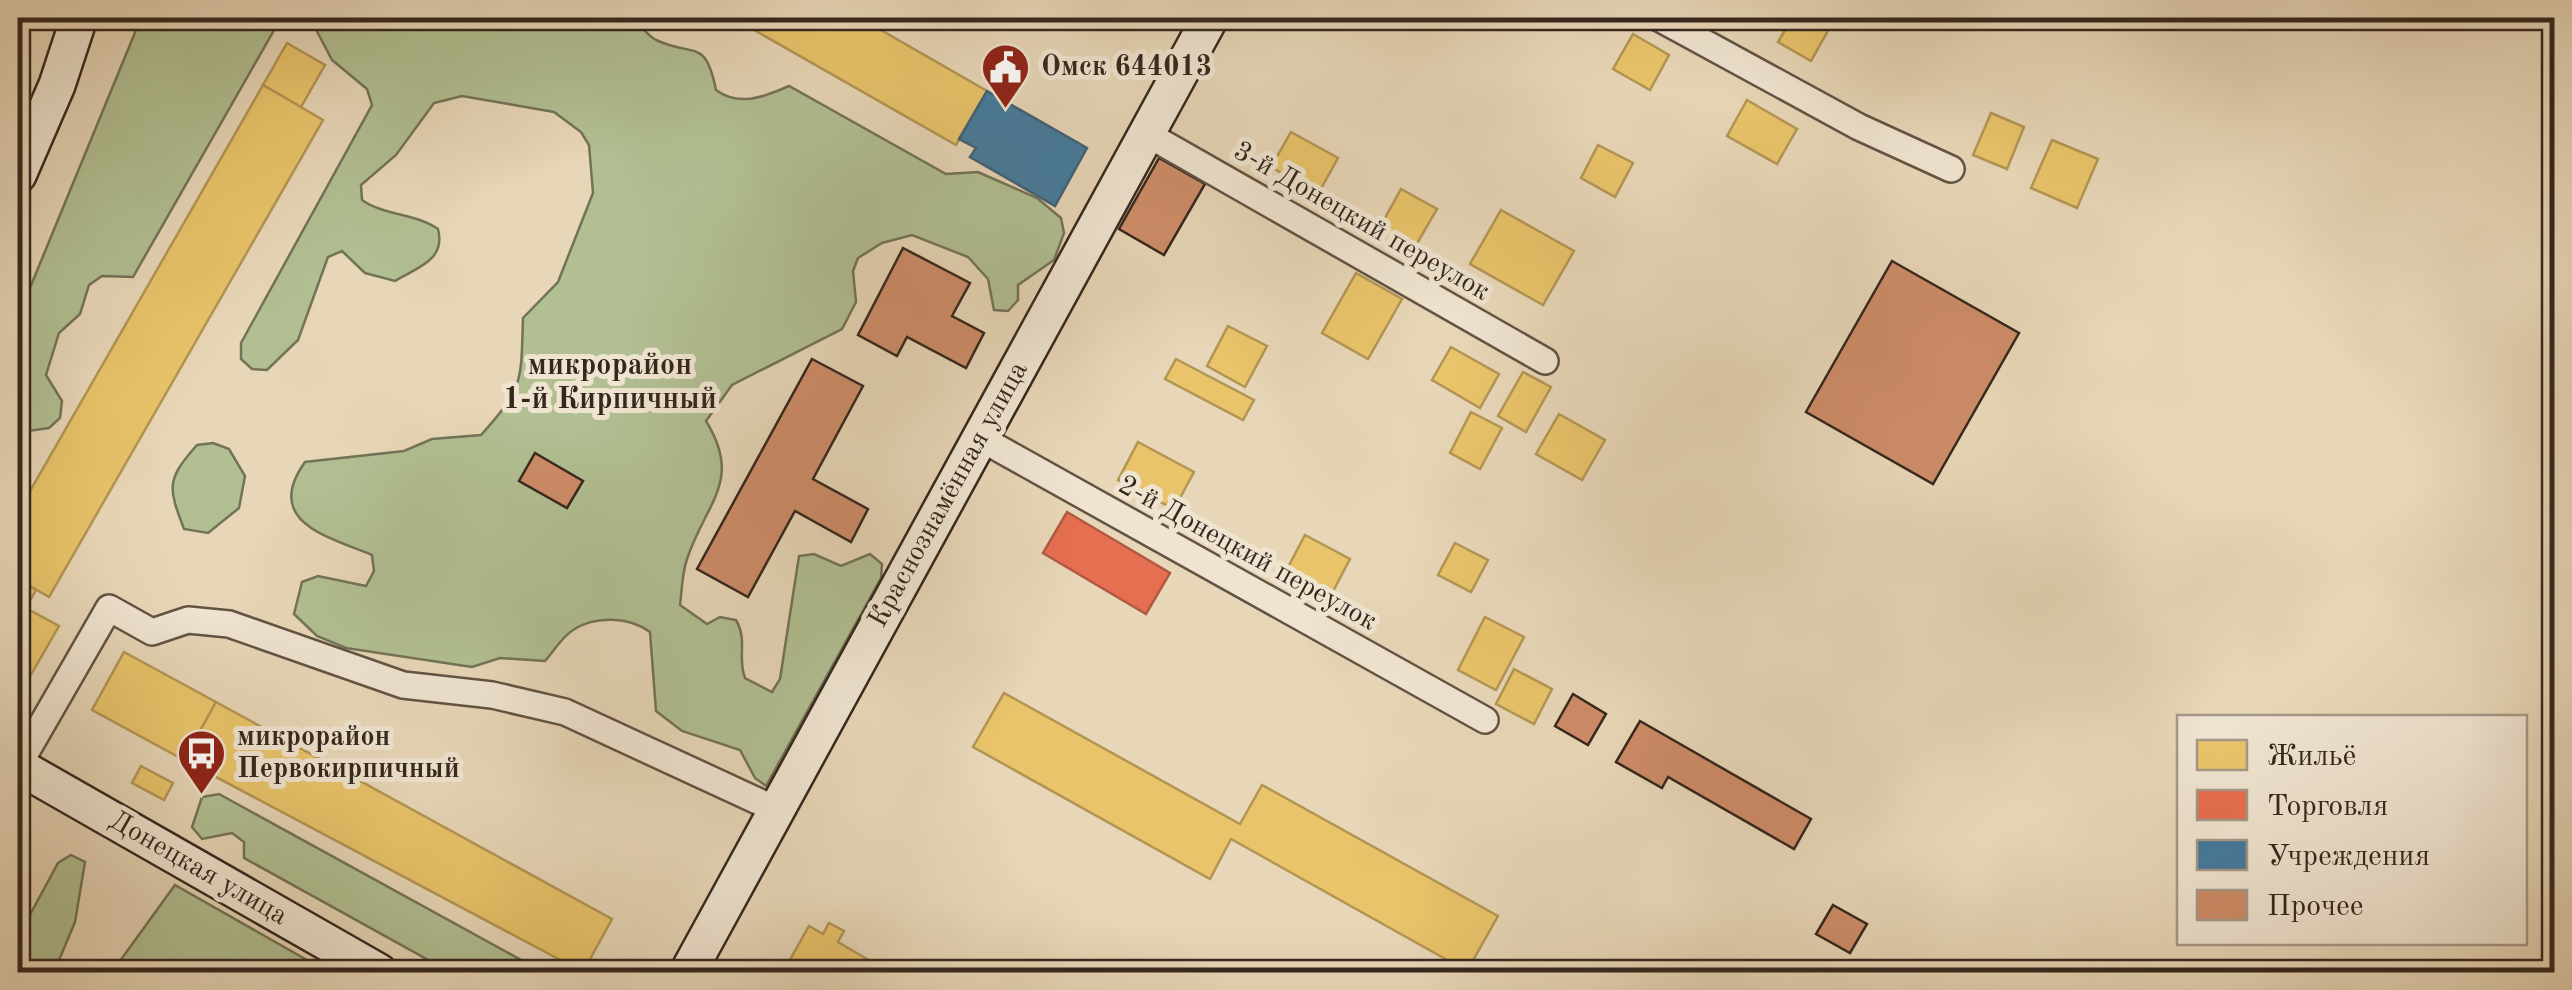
<svg xmlns="http://www.w3.org/2000/svg" width="2572" height="990" font-family="'Old Standard TT',serif">
	<style>
		.green { fill: #b1bf92; stroke: #737358; stroke-width: 2.5 }
		.homes { fill: #e9c46a; stroke: #b39553; stroke-width: 2.5 }
		.shops { fill: #e76f51; stroke: #b25942; stroke-width: 2.5 }
		.public { fill: #457b9d; stroke: #406277; stroke-width: 2.5 }
		.building { fill: #cd8c68; stroke: #35271e; stroke-width: 2.5 }
		.lines { fill: none; stroke-linecap: round; stroke-linejoin: round }
		.street-casing { stroke: #625344; stroke-width: 30 }
		.secondary-casing { stroke: #35271e; stroke-width: 40 }
		.street { stroke: #efe4d0; stroke-width: 25 }
		.secondary { stroke: #efe4d0; stroke-width: 35 }
		.labels { text-anchor: middle; dominant-baseline: central; stroke-width: 10; stroke-linejoin: round; paint-order: stroke }
		.poi-label { font-size: 28px; font-weight: bold; fill: #35271e; stroke: #efe4d0; text-anchor: start }
		.street-label { font-size: 28px; fill: #35271e; stroke: #efe4d0 }
		.neighbourhood-label { font-size: 30px; font-weight: bold; fill: #35271e; stroke: #efe4d0 }
	</style>
	<rect width="100%" height="100%" fill="#e7d6b7"/>
	<filter id="stains"><feTurbulence type="fractalNoise" baseFrequency=".002" numOctaves="4"/><feColorMatrix values="0 0 0 0 .2 0 0 0 0 .09 0 0 0 0 .02 0 0 0 .5 -.17"/></filter>
	<radialGradient id="worn" r=".72"><stop offset=".6" stop-color="#630" stop-opacity="0"/><stop offset="1" stop-color="#630" stop-opacity=".3"/></radialGradient>
	<g class="green">
		<polygon points="141,18 281,18 133,277 102,276 89,285 80,314 59,333 46,375 62,401 60,418 49,428 20,432 18,317"/>
		<path d="M310,18H633C640,25 648,36 656,40C695,58 705,37 716,90C739,107 764,97 789,86L946,174L978,172L1037,198L1061,218L1064,233L1054,260L1018,285V300L1008,311L994,310L988,279L968,257L912,235L882,243L858,258L853,271L856,302L842,329L732,385L706,421C743,481 706,502 687,559C682,573 682,590 680,605L707,624L720,617L736,620C748,640 737,657 745,678L772,692L780,679L799,556L814,554L841,566L870,554L882,564L881,578L766,786L755,778L740,750L682,731L656,711L650,632C630,617 595,615 573,630C562,637 553,652 545,661L500,658L472,667L346,648L317,636L294,614L302,582L318,576L366,586L374,571L372,555C329,537 262,522 305,462L404,451L432,439L481,435C524,387 521,382 523,318L558,282L593,193L589,145L581,132L554,112L462,96L434,103L396,155L361,185L362,200C385,216 415,213 438,229C446,260 418,267 395,281L365,273L342,251L328,257L298,340L267,370L252,369L241,359V343L372,105L367,89L332,60Z"/>
		<path d="M213,443L229,449L245,476L239,508L208,533L184,529C168,487 166,480 197,445Z"/>
		<polygon points="219,794 543,972 450,972 244,858 244,842 232,833 202,839 192,827 202,797"/>
		<polygon points="71,855 85,862 75,922 57,965 18,967 18,937 58,863"/>
		<polygon points="175,885 328,972 207,972 173,960 163,972 112,972"/>
	</g>
	<g class="homes">
		<polygon points="733,18 860,18 987,91 956,145"/>
		<polygon points="1521,18 1542,18 1537,27"/>
		<polygon points="1792,18 1812,18 1830,27 1811,61 1778,42"/>
		<polygon points="1633,34 1669,55 1650,90 1613,69"/>
		<polygon points="287,43 325,65 301,107 263,85"/>
		<polygon points="263,85 323,120 49,597 18,579 18,512"/>
		<polygon points="1747,100 1797,129 1777,164 1727,136"/>
		<polygon points="1991,113 2024,127 2007,169 1973,155"/>
		<polygon points="1291,132 1338,158 1318,194 1271,167"/>
		<polygon points="2052,140 2098,159 2077,208 2031,188"/>
		<polygon points="1598,145 1633,163 1615,197 1581,178"/>
		<polygon points="1401,189 1437,209 1415,247 1380,227"/>
		<polygon points="1501,210 1574,251 1543,305 1470,264"/>
		<polygon points="1356,273 1402,299 1368,359 1322,333"/>
		<polygon points="1228,326 1267,346 1245,387 1207,366"/>
		<polygon points="1451,347 1499,374 1480,408 1432,380"/>
		<polygon points="1176,359 1254,400 1243,420 1165,379"/>
		<polygon points="1523,372 1551,387 1526,432 1498,416"/>
		<polygon points="1471,412 1502,428 1480,469 1450,453"/>
		<polygon points="1559,414 1605,440 1582,480 1536,454"/>
		<polygon points="1138,442 1194,472 1174,509 1118,480"/>
		<polygon points="1305,535 1350,559 1330,597 1285,573"/>
		<polygon points="1455,543 1488,560 1471,592 1438,575"/>
		<polygon points="18,579 36,590 26,608 59,626 25,685 18,681"/>
		<polygon points="1485,617 1524,637 1496,690 1458,670"/>
		<polygon points="124,652 216,702 184,760 92,710"/>
		<polygon points="1514,669 1552,689 1534,724 1496,704"/>
		<polygon points="1004,693 1240,824 1262,785 1498,916 1467,971 1231,839 1210,879 973,747"/>
		<polygon points="216,702 612,919 583,972 184,760"/>
		<polygon points="141,766 173,783 164,800 132,783"/>
		<polygon points="829,923 844,931 838,942 889,972 783,972 809,926 823,934"/>
	</g>
	<polygon class="shops" points="1067,512 1170,573 1146,614 1043,553"/>
	<polygon class="public" points="987,91 1087,148 1055,206 970,157 976,148 959,139"/>
	<g class="building">
		<polygon points="1159,158 1205,184 1164,255 1119,229"/>
		<polygon points="903,248 970,283 952,316 984,333 966,368 907,337 897,356 858,335"/>
		<polygon points="1892,261 2019,333 1933,484 1806,412"/>
		<polygon points="812,359 863,386 813,479 868,509 851,542 795,511 748,597 697,569"/>
		<polygon points="535,453 583,481 567,508 519,481"/>
		<polygon points="1573,694 1606,714 1588,745 1555,726"/>
		<polygon points="1640,721 1811,819 1794,849 1668,777 1662,788 1616,762"/>
		<polygon points="1833,905 1867,924 1850,953 1816,934"/>
	</g>
	<g class="lines">
		<defs>
			<g id="street">
				<polyline points="1659,18 1859,127 1951,169"/>
				<polyline points="1147,134 1545,361"/>
				<polyline points="980,438 1485,720"/>
				<polyline points="18,766 109,608 152,632 188,620 229,624 403,685 492,695 565,712 777,810"/>
			</g>
			<g id="secondary">
				<polyline points="18,175 57,85 79,18"/>
				<polyline points="18,766 379,972"/>
				<polyline points="688,972 1210,18"/>
			</g>
		</defs>
		<use href="#street" class="street-casing"/>
		<use href="#secondary" class="secondary-casing"/>
		<use href="#street" class="street"/>
		<use href="#secondary" class="secondary"/>
	</g>
	<defs>
		<symbol id="civic-pin" viewBox="-11 -11 22 30"><path d="M0 17L-7.5 6A9.5 9.5 0 1 1 7.5 6Z" fill="#8f2418" stroke="#efe4d0"/><path d="M-.6-6.5H3V-4.5H.6V-3L4-1V1h2V6H-6V1h2V-1L-.6-3ZM-1.2 2.5V6h2.4V2.5Z" fill="#fff"/></symbol>
		<symbol id="bus-pin" viewBox="-11 -11 22 30"><path d="M0 17L-7.5 6A9.5 9.5 0 1 1 7.5 6Z" fill="#8f2418" stroke="#efe4d0"/><path d="M-5-6H5V4H4V6H2V4H-2V6H-4V4H-5ZM-3.5-4V0h7V-4ZM-3.5 1.2v1.5H-2V1.2ZM2 1.2v1.5H3.5V1.2Z" fill="#fff"/></symbol>
	</defs>
	<g fill-rule="evenodd">
		<use href="#civic-pin" x="978" y="40" width="55" height="75"/>
		<use href="#bus-pin" x="174" y="726" width="55" height="75"/>
	</g>
	<g class="labels">
		<g class="poi-label">
			<text x="1041" y="68">Омск 644013</text>
			<text x="237" y="738">микрорайон<tspan x="237" dy="32">Первокирпичный</tspan></text>
		</g>
		<g class="street-label">
			<text transform="translate(1361 222) rotate(30)">3-й Донецкий переулок</text>
			<text transform="translate(949 495) rotate(-61)">Краснознамённая улица</text>
			<text transform="translate(1247 554) rotate(29)">2-й Донецкий переулок</text>
			<text transform="translate(198 869) rotate(30)">Донецкая улица</text>
		</g>
		<g class="neighbourhood-label">
			<text x="610" y="366">микрорайон<tspan x="610" dy="34">1-й Кирпичный</tspan></text>
		</g>
	</g>
	<rect width="2572" height="990" fill="none" stroke="#e7d6b7" stroke-width="60"/>
	<rect x="20" y="20" width="2532" height="950" fill="none" stroke="#35271e" stroke-width="5"/>
	<rect x="30" y="30" width="2512" height="930" fill="none" stroke="#35271e" stroke-width="2.5"/>
	<rect x="2177" y="715" width="350" height="230" fill="#efe4d0" stroke="#a59889" stroke-width="2.5"/>
	<rect x="2197" y="740" width="50" height="30" fill="#e9c46a" stroke="#a59889" stroke-width="2.5"/>
	<text x="2267" y="765" font-size="30" fill="#35271e">Жильё</text>
	<rect x="2197" y="790" width="50" height="30" fill="#e76f51" stroke="#a59889" stroke-width="2.5"/>
	<text x="2267" y="815" font-size="30" fill="#35271e">Торговля</text>
	<rect x="2197" y="840" width="50" height="30" fill="#457b9d" stroke="#a59889" stroke-width="2.5"/>
	<text x="2267" y="865" font-size="30" fill="#35271e">Учреждения</text>
	<rect x="2197" y="890" width="50" height="30" fill="#cd8c68" stroke="#a59889" stroke-width="2.5"/>
	<text x="2267" y="915" font-size="30" fill="#35271e">Прочее</text>
	<rect width="100%" height="100%" filter="url(#stains)"/>
	<rect width="100%" height="100%" fill="url(#worn)"/>
</svg>
